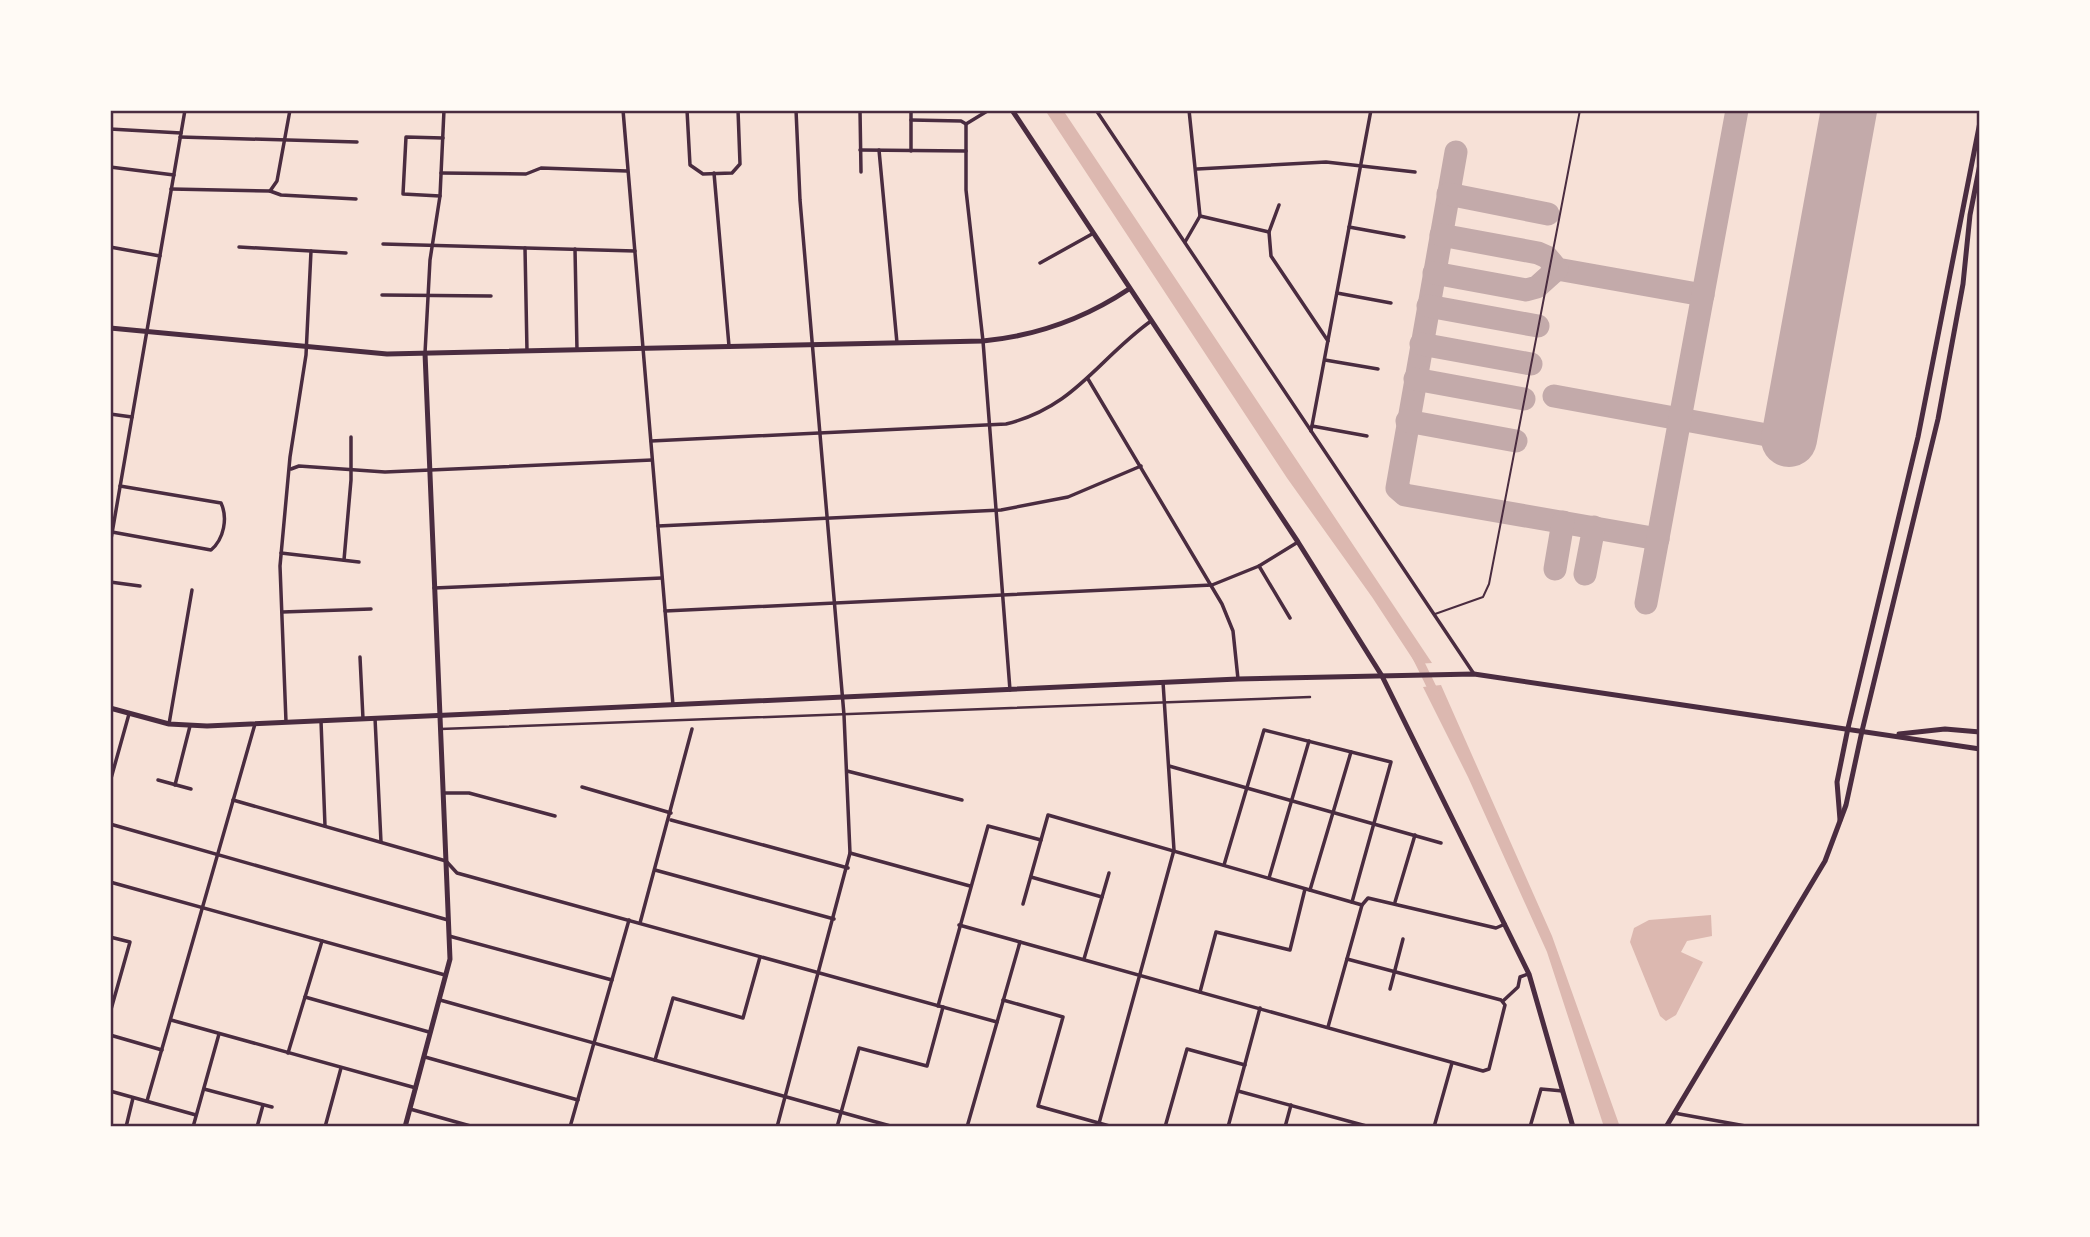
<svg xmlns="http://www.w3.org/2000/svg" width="2090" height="1237" font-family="'Roboto Serif',serif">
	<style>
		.water { fill: #dcb8b0 }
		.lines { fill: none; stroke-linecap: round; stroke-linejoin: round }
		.canal { stroke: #dcb8b0; stroke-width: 9 }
		.taxiway { stroke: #c3aaaa; stroke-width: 23 }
		.runway { stroke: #c3aaaa; stroke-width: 56 }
		.service { stroke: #4a2c40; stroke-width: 2 }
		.pedestrian { stroke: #4a2c40; stroke-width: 2.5 }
		.minor { stroke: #4a2c40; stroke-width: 3.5 }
		.tertiary { stroke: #4a2c40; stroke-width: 5 }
		.secondary { stroke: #4a2c40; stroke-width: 5 }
		.neatline { fill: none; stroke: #4a2c40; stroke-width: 2.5 }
	</style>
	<rect width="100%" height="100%" fill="#f7e1d7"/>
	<g class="water">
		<polygon points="1045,110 1063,110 1432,663 1416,664 1372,597 1287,478"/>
		<polygon points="1441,685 1552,936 1620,1127 1604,1127 1547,952 1468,777 1423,687"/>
		<polygon points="1711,915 1712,936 1687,941 1681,952 1703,962 1676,1015 1666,1021 1660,1016 1630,942 1634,928 1649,920"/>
	</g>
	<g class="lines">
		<polyline class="canal" points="1416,655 1436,696"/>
		<g class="taxiway">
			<polyline points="1456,152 1397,488 1405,495 1658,539"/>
			<polyline points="1448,194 1548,214"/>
			<polyline points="1441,235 1538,253 1547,257 1557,269 1703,295"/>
			<polyline points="1434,273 1526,290 1537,287 1557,269"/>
			<polyline points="1428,306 1538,326"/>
			<polyline points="1421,344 1531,364"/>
			<polyline points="1415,379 1524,399"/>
			<polyline points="1554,396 1789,439"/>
			<polyline points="1407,421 1516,441"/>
			<polyline points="1555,569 1563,522"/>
			<polyline points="1585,574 1594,527"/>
			<polyline points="1646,603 1737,110"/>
		</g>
		<polyline class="runway" points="1789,439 1849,110"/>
		<polyline class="service" points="1435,614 1483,597 1489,584 1580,110"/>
		<polyline class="pedestrian" points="440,729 1310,697"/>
		<g class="minor">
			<polyline points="623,110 673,705"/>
			<polyline points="687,110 690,165 703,174 732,173 740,164 738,110"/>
			<polyline points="860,110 861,172"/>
			<polyline points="989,110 966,124 966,190 983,341 1010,690"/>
			<polyline points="1096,110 1474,674"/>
			<polyline points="911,120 961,121 966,124"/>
			<polyline points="110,129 181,133"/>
			<polyline points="180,137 357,142"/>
			<polyline points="860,150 966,151"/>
			<polyline points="879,150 897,343"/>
			<polyline points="911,151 911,110"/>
			<polyline points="110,167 174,175"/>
			<polyline points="1197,169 1326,162 1415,172"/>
			<polyline points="441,173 526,174 541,168 627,171"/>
			<polyline points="714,173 729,346"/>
			<polyline points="171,189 270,191 281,195 356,199"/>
			<polyline points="270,191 277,181 290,110"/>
			<polyline points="440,196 403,194 406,137 443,138"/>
			<polyline points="1279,205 1269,232 1271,256 1328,341"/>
			<polyline points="1200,216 1269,232"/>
			<polyline points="1349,227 1404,237"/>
			<polyline points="1185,242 1200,216 1189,110"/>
			<polyline points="383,244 635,251"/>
			<polyline points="110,247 160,256"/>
			<polyline points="239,247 346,253"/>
			<polyline points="525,248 527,351"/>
			<polyline points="575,249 577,350"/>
			<polyline points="1040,263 1092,234"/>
			<polyline points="1337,293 1391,303"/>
			<polyline points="382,295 491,296"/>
			<polyline points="425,353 430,260 440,196 444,110"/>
			<polyline points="1325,360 1378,369"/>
			<polyline points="1088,379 1222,604 1233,631 1238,679"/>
			<polyline points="110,414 132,417"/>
			<polyline points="1312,426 1367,436"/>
			<polyline points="1311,431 1371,110"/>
			<path d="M651,441L1006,424C1075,407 1097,360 1151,321"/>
			<polyline points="291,469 299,466 385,472 652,460"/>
			<polyline points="658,526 1001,510 1068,497 1141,466"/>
			<path d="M112,532L211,550C224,539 228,518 221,503L120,486"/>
			<polyline points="110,545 185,110"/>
			<polyline points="281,553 359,562"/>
			<polyline points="344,560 351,480 351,437"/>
			<polyline points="1259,566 1290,618"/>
			<polyline points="110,582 140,586"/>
			<polyline points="434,588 662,578"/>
			<polyline points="665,611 1212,585 1259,566 1298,542"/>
			<polyline points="282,612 371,609"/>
			<polyline points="360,657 363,719"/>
			<polyline points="375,718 381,842"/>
			<polyline points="321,721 325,826"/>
			<polyline points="286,722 280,566 290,457 306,355 311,251"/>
			<polyline points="169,724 192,590"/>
			<polyline points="1169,766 1441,843"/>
			<polyline points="847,771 962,800"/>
			<polyline points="158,780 191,789"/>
			<polyline points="110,782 129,714"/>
			<polyline points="175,785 190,726"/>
			<polyline points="582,787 671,813"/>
			<polyline points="444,793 469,793 555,816"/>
			<polyline points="233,800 446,861 457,873 997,1022"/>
			<polyline points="671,820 848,868"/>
			<polyline points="110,824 448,920"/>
			<polyline points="850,853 970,886"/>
			<polyline points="1224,865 1264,730 1391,762 1352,902"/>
			<polyline points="655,870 834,919"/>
			<polyline points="1031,877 1102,897"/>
			<polyline points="1269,878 1309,741"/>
			<polyline points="110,882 445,975"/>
			<polyline points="1310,890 1351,752"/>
			<polyline points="1395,902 1415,835"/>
			<polyline points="1023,904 1048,815 1362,905"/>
			<polyline points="640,923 692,729"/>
			<polyline points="959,925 1483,1071 1489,1069 1505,1005 1501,1000 1347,959"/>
			<polyline points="449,936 612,980"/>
			<polyline points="110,937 130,942 110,1013"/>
			<polyline points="1084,959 1109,873"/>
			<polyline points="1390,989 1403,939"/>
			<polyline points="1200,992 1216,932 1290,950 1305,889"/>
			<polyline points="305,997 429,1032"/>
			<polyline points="440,1000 894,1127"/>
			<polyline points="1003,1000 1063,1017 1038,1106 1113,1127"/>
			<polyline points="1503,1001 1518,987 1520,977 1528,974"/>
			<polyline points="938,1006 988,826 1041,840"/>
			<polyline points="171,1020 416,1088"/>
			<polyline points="1328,1027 1362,905 1368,898 1496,928 1505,924"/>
			<polyline points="110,1035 162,1050"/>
			<polyline points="288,1053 322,941"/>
			<polyline points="425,1057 578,1100"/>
			<polyline points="655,1060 673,998 743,1018 760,957"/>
			<polyline points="204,1089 272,1107"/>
			<polyline points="110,1091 196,1115"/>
			<polyline points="1238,1091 1370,1127"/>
			<polyline points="147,1101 255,724"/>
			<polyline points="410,1109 474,1127"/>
			<polyline points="1674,1113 1751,1127"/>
			<polyline points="126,1127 133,1098"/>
			<polyline points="193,1127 219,1034"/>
			<polyline points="257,1127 263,1105"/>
			<polyline points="325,1127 341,1068"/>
			<polyline points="570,1127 629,920"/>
			<polyline points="777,1127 850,853 844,715 800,200 796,110"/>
			<polyline points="837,1127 859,1048 927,1066 943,1007"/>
			<polyline points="967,1127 1020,942"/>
			<polyline points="1098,1127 1174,850 1163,682"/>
			<polyline points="1165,1127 1187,1049 1245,1065"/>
			<polyline points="1228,1127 1260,1008"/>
			<polyline points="1285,1127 1291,1105"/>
			<polyline points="1434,1127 1452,1063"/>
			<polyline points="1530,1127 1541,1089 1563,1091"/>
		</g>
		<g class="tertiary">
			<path d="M110,328L387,354L983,341C1036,336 1084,319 1129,289"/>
			<polyline points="1840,820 1837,782 1848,728"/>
			<polyline points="405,1127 450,959 425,353"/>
			<polyline points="1666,1127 1825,861 1846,805 1862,731"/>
		</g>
		<g class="secondary">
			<polyline points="1012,110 1298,542 1382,676 1529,974 1573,1127"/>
			<polyline points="110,708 169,724 207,726 1238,679 1474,674 1980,749"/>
			<polyline points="1848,728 1918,437 1980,122"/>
			<polyline points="1862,731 1938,419 1963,284 1970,215 1980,164"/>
			<polyline points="1899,734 1945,729 1980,732"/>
		</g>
	</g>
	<rect width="2090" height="1237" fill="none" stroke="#fffaf5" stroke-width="224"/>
	<rect x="112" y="112" width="1866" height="1013" class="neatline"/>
</svg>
